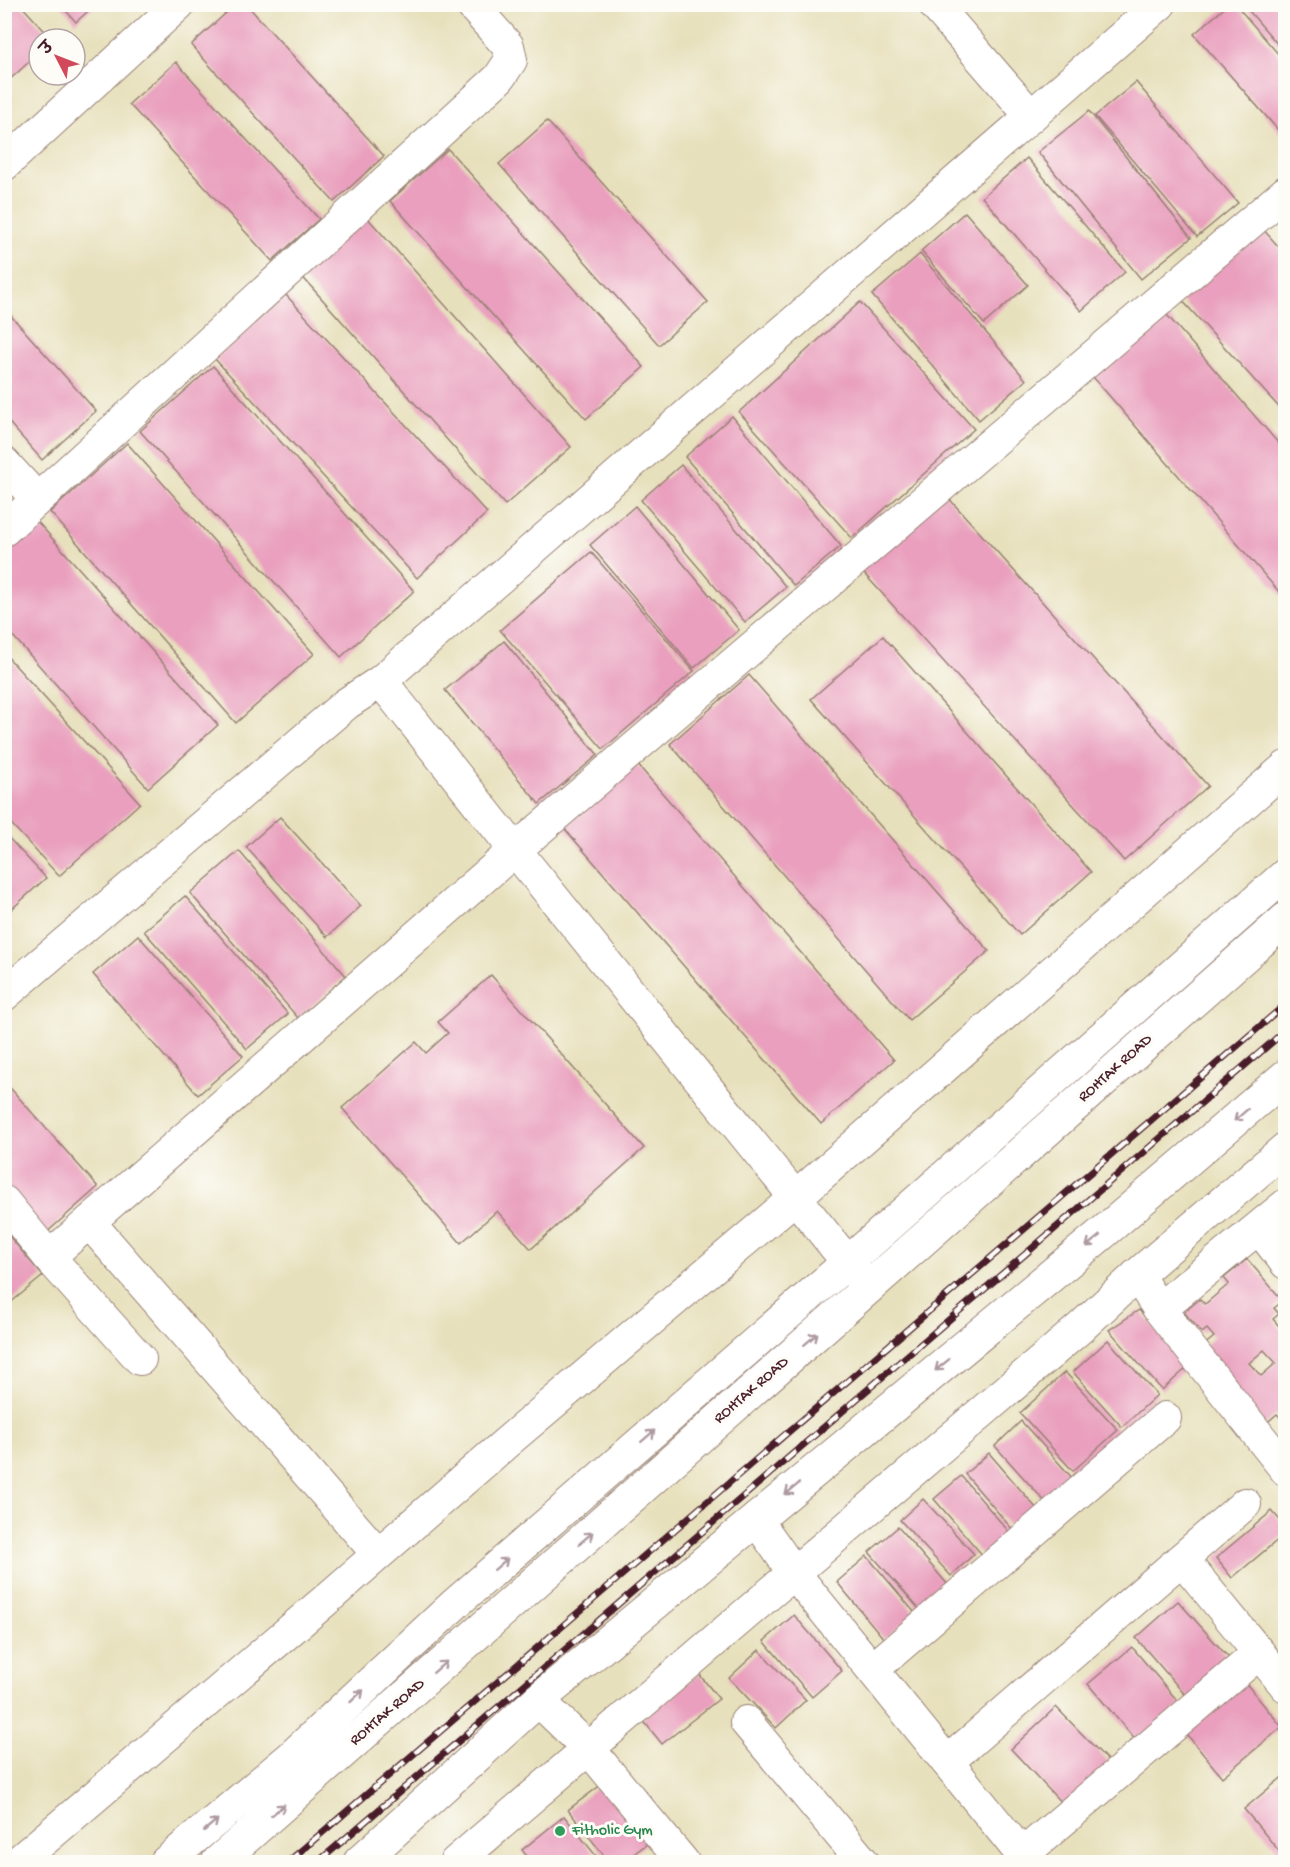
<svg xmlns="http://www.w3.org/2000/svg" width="1290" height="1867" font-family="'Gochi Hand','Playpen Sans Deva',sans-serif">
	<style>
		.building { fill: #e99fbd; fill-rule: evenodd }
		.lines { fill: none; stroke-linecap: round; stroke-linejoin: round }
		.minor-casing { stroke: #988074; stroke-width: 34 }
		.highway-casing { stroke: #988074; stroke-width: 35 }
		.minor { stroke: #fff; stroke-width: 32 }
		.highway { stroke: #fff; stroke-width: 33 }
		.rail-casing { stroke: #4a1f2b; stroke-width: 7 }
		.rail { stroke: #fdfcf7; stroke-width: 4.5; stroke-dasharray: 14; stroke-linecap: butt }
		.oneway { stroke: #ae9aa0 }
		.leisure-dot { fill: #2e9e5b; stroke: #fdfcf7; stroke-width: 2 }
		.labels { text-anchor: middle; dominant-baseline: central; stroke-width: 6; stroke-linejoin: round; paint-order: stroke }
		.street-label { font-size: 16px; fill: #4a1f2b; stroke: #fdfcf7 }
		.leisure-label { font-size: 16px; fill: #27864d; stroke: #fdfcf7; text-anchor: start }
	</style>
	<rect width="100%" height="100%" fill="#fdfcf7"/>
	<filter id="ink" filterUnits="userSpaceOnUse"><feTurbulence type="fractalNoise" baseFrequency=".0167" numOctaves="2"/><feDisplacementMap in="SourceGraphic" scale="12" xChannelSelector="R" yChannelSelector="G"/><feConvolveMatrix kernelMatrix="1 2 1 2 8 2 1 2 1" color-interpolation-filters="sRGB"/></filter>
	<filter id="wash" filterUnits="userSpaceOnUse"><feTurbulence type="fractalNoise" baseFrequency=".008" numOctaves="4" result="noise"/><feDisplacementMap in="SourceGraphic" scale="24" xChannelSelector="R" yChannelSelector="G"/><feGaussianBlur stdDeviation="1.35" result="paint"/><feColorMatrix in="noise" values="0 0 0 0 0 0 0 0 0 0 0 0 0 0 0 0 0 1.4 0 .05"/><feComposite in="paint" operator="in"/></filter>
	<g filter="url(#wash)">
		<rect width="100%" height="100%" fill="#e7e0bc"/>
		<g id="blocks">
			<g class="building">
				<polygon points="4,4 20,4 52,39 39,39 39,53 8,81 4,78"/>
				<polygon points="60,4 96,4 76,22"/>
				<polygon points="236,4 246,4 384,156 334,202 191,45"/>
				<polygon points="1229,4 1235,4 1286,63 1286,139 1194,34"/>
				<polygon points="1243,4 1286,4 1286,54"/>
				<polygon points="176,62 319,219 272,261 129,104"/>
				<polygon points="1136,82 1238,203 1197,237 1095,116"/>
				<polygon points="1089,111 1191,238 1141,279 1038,152"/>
				<polygon points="547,121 708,302 659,345 499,164"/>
				<polygon points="448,149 644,367 586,419 390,201"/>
				<polygon points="1027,158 1125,272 1081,311 982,197"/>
				<polygon points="965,212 1028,285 984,324 921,251"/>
				<polygon points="365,215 571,447 505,505 299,273"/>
				<polygon points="1261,227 1286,255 1286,415 1181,299"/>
				<polygon points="920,254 1026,380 979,420 872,295"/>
				<polygon points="285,294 487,513 417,578 215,359"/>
				<polygon points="860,302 974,429 852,538 739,412"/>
				<polygon points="1160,307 1286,452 1286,600 1087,370"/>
				<polygon points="4,308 96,411 42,460 4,417"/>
				<polygon points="213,366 414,591 341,657 140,431"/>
				<polygon points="732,416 841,546 794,586 685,457"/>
				<polygon points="127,443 314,654 236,723 50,512"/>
				<polygon points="681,465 786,587 745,622 641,500"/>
				<polygon points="944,493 1208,786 1124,861 860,569"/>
				<polygon points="635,506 739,630 694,668 590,545"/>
				<polygon points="35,519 218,725 148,788 4,626 4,546"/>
				<polygon points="591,552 694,671 603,749 500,630"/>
				<polygon points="883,636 1091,872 1020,935 811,699"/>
				<polygon points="504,641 598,755 539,804 445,690"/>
				<polygon points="4,653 140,803 59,876 4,816"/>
				<polygon points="749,675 989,951 909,1020 670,744"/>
				<polygon points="637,764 894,1060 821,1124 564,828"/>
				<polygon points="280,817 361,906 327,937 246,847"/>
				<polygon points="4,833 46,878 4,916"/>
				<polygon points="239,851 346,976 298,1018 190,893"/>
				<polygon points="185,896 288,1014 247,1049 144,931"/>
				<polygon points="138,935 243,1056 198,1095 93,974"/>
				<polygon points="491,975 644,1148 531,1249 497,1211 461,1243 342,1108 416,1042 426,1053 448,1033 438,1022"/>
				<polygon points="4,1081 98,1187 45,1234 4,1188"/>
				<polygon points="4,1230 43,1276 4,1308"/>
				<path d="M1247,1259L1283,1301L1274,1308L1279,1314L1273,1319L1286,1334V1423L1277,1414L1263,1426L1198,1350L1214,1337L1207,1329L1202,1333L1184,1312L1200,1299L1205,1304L1229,1284L1224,1278ZM1264,1350L1276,1363L1261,1376L1249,1363Z"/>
				<polygon points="1139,1310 1189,1366 1162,1390 1109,1330"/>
				<polygon points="1108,1340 1157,1395 1122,1427 1073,1372"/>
				<polygon points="1065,1372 1118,1430 1073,1471 1020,1413"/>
				<polygon points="1021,1421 1075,1481 1048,1505 995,1446"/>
				<polygon points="989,1453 1037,1509 1013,1530 965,1474"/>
				<polygon points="961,1476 1010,1533 984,1557 934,1499"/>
				<polygon points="923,1499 974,1554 951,1576 900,1520"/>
				<polygon points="1272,1511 1286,1527 1286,1533 1232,1578 1216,1558"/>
				<polygon points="898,1527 949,1586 920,1610 869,1552"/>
				<polygon points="867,1556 915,1613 884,1639 837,1582"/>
				<polygon points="1178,1601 1236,1666 1193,1704 1136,1638"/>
				<polygon points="794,1615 842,1671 812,1697 764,1641"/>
				<polygon points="1132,1647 1181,1705 1137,1742 1088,1684"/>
				<polygon points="759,1650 806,1700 776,1728 729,1678"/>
				<polygon points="699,1674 719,1699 662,1744 642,1719"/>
				<polygon points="1244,1681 1282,1727 1222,1777 1184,1731"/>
				<polygon points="1056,1707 1112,1765 1066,1808 1011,1749"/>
				<polygon points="1286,1774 1286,1845 1279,1851 1244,1809"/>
				<polygon points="606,1781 652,1840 623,1862 609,1862 568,1810"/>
				<polygon points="564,1816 601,1862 531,1862 522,1850"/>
			</g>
		</g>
	</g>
	<g filter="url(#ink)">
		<use href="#blocks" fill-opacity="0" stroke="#988074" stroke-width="1.5"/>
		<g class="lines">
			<defs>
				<g id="minor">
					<polyline points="934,4 1031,116"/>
					<polyline points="4,165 179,4"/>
					<polyline points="4,463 37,499"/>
					<polyline points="4,530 499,78 511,60 508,46 471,4"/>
					<polyline points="381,681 515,850 861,1279"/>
					<polyline points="4,995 346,704 381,681 1160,4"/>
					<polyline points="4,1202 49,1257 140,1359"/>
					<polyline points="89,1222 378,1554"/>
					<polyline points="1259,1228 1286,1263"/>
					<polyline points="49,1257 515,850 1286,192"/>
					<polyline points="1137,1275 1159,1309 1286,1470"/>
					<polyline points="1159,1309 1286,1205"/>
					<polyline points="756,1519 794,1573 1028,1862"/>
					<polyline points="1182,1559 1286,1686"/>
					<polyline points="873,1669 1165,1418"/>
					<polyline points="538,1700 588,1748 683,1862"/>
					<polyline points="746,1722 863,1862"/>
					<polyline points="947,1762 1245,1504"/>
					<polyline points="1022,1855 1259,1653"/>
					<polyline points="18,1862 327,1599 507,1442 796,1197 1286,767"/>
					<polyline points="166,1862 291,1757 456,1603 848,1262 1286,874"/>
					<polyline points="456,1862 1080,1328 1137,1275 1286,1148"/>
				</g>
				<g id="highway">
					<polyline points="218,1862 1286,919"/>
					<polyline points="360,1862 538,1700 1105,1231 1286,1076"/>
				</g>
			</defs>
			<use href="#minor" class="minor-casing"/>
			<use href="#highway" class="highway-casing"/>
			<use href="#minor" class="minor"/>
			<use href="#highway" class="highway"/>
			<defs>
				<g id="rail">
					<polyline points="288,1862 1286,1004"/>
					<polyline points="318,1862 1286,1030"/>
				</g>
			</defs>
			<use href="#rail" class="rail-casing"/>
			<use href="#rail" class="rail"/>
		</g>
		<defs><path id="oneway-shaft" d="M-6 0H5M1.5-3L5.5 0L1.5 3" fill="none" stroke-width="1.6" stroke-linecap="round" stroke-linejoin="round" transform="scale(1.5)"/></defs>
		<g class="oneway">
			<use href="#oneway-shaft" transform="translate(1241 1115) rotate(139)"/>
			<use href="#oneway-shaft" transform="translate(1093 1241) rotate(141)"/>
			<use href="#oneway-shaft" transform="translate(811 1339) rotate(-41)"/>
			<use href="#oneway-shaft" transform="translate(942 1365) rotate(141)"/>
			<use href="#oneway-shaft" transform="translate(648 1436) rotate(-41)"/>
			<use href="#oneway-shaft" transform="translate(792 1489) rotate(141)"/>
			<use href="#oneway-shaft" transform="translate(586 1538) rotate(-41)"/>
			<use href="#oneway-shaft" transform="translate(501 1564) rotate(-41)"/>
			<use href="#oneway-shaft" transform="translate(440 1667) rotate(-41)"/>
			<use href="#oneway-shaft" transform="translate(357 1696) rotate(-43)"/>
			<use href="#oneway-shaft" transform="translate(278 1810) rotate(-41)"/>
			<use href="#oneway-shaft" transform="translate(211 1825) rotate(-40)"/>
		</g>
	</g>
	<circle class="leisure-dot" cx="560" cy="1831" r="6"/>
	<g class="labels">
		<g class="street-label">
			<text transform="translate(1116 1069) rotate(-42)">ROHTAK ROAD</text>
			<text transform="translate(752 1391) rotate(-41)">ROHTAK ROAD</text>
			<text transform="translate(388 1713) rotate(-41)">ROHTAK ROAD</text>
		</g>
		<g class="leisure-label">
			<text x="572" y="1831">Fitholic Gym</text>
		</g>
	</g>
	<rect width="1290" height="1867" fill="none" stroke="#fdfcf7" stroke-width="24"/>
	<g transform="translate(57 57) rotate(312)"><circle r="28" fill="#fdfcf7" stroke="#b5a4a5" stroke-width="1.5"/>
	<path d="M0-4.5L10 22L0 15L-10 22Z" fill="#d1495b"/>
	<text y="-9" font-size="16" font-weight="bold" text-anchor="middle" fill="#4a1f2b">उ</text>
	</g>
</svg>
